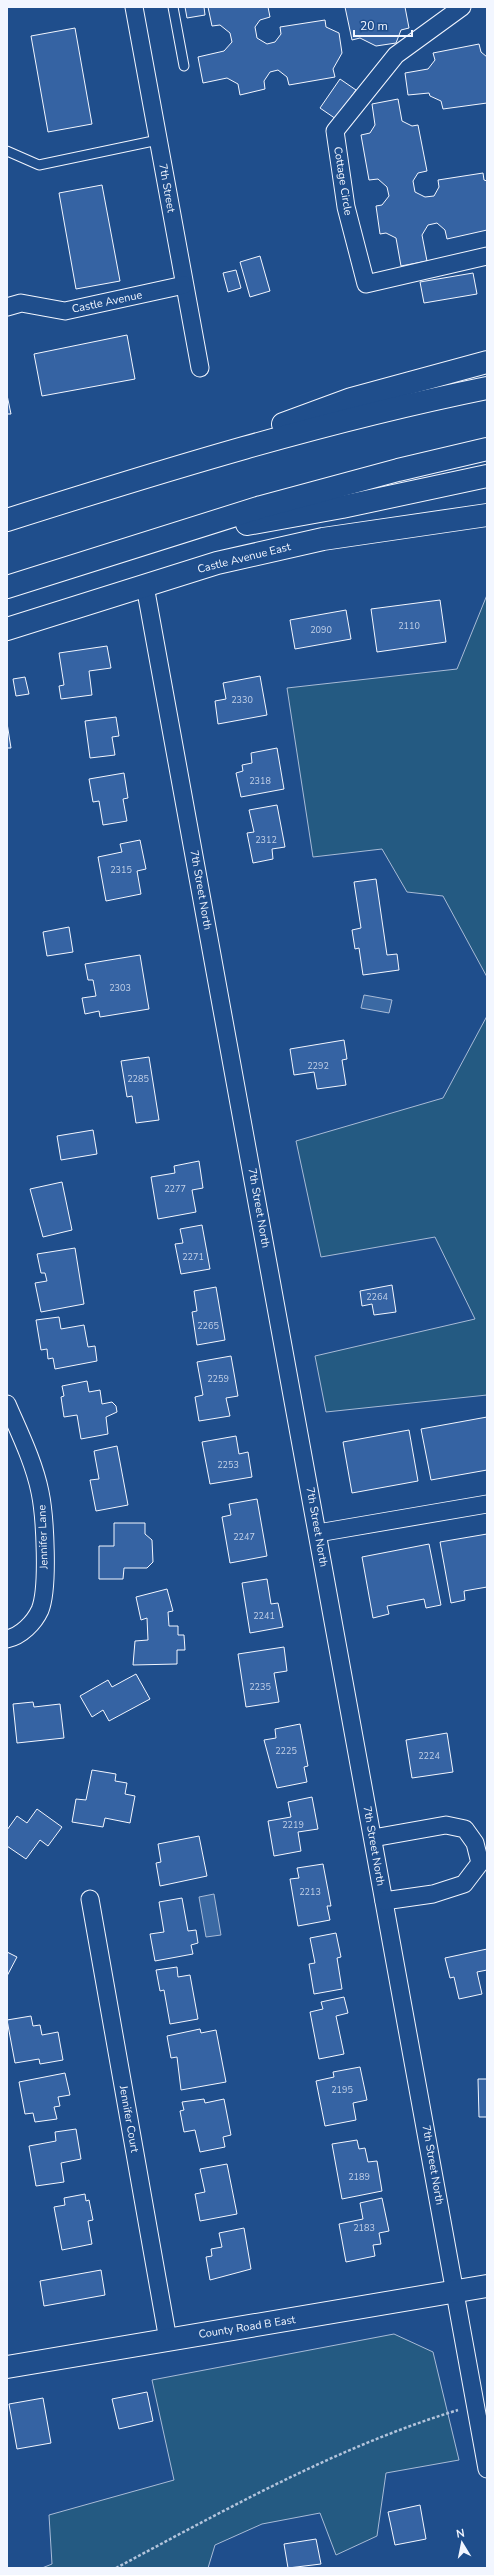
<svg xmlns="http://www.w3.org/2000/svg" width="494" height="2575" font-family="'Nunito Sans',sans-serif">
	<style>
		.green { fill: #245a82; stroke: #a8bbd7 }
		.water { fill: #3b69a3; stroke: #a8bbd7 }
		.building { fill: #3563a3; stroke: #f2f6ff }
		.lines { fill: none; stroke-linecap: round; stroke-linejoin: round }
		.lane-casing { stroke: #f2f6ff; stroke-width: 11 }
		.street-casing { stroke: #f2f6ff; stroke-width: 19 }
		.secondary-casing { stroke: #f2f6ff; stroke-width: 24 }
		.highway-casing { stroke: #f2f6ff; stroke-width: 24 }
		.path { stroke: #b3c4dc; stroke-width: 2.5; stroke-dasharray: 3 2; stroke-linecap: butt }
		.lane { stroke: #1f4e8c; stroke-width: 9 }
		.street { stroke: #1f4e8c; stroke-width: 17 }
		.secondary { stroke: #1f4e8c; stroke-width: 22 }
		.highway { stroke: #1f4e8c; stroke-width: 22 }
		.labels { text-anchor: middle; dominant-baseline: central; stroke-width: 3; stroke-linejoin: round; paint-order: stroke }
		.number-label { font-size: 9px; fill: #c3d1e8 }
		.street-label { font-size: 11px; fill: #f2f6ff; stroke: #1f4e8c }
	</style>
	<rect width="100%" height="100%" fill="#1f4e8c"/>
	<g class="green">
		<polygon points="487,595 487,977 443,896 407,892 382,849 313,857 287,688 457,669"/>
		<polygon points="487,1016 487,1395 326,1412 315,1356 475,1319 435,1237 321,1257 296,1141 443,1098"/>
		<polygon points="394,2334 433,2352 459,2460 386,2473 377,2536 336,2555 320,2513 262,2524 215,2545 208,2568 42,2568 52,2564 49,2515 174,2480 152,2380"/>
	</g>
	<g class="water">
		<polygon points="364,995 392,1000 389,1013 361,1008"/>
		<polygon points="214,1894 221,1935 206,1937 199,1897"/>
	</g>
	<g class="building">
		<polygon points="185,7 204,7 205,15 187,18"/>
		<polygon points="208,7 268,7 270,17 260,20 255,27 257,38 267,44 275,42 281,34 280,27 325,20 326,27 339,33 342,53 333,69 335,77 289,85 287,77 278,70 270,72 264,81 265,89 240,95 238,84 227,78 203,83 198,57 224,51 232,42 230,33 220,25 212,26"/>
		<polygon points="345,7 405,7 409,28 401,30 396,43 376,46 360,38 352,40"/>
		<polygon points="75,28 92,124 48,132 31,36"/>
		<polygon points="479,44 481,52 487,57 487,103 443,109 441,101 430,96 429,93 408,95 405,73 428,69 435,60 433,53"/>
		<polygon points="340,79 356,90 336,119 320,108"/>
		<polygon points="398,99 402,121 412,126 418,125 427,171 418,173 413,181 415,192 425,197 434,196 439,187 438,180 483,173 484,180 487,181 487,230 447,239 445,230 437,223 428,225 422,235 427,261 401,266 396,238 386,233 380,234 376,206 382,205 389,196 387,187 378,179 369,180 361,135 370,133 375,125 372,104"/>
		<polygon points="102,185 120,281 76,289 59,193"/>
		<polygon points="260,256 270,291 250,297 240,262"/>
		<polygon points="236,270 241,288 228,292 223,273"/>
		<polygon points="473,273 477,294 424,303 420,282"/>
		<polygon points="127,335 135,379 42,396 34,354"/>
		<polygon points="7,395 11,414 7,414"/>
		<polygon points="440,600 446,642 377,652 371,609"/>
		<polygon points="346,610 351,639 295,649 290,620"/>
		<polygon points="107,646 111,668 89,671 92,695 61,699 59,686 64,685 59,653"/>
		<polygon points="260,676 267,715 218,724 215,701 226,699 223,683"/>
		<polygon points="25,677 29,694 16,696 13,679"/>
		<polygon points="116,717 119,736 112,737 115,755 90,758 85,721"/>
		<polygon points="7,723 11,748 7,748"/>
		<polygon points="277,748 284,789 241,797 236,773 243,771 242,765 252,763 251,753"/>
		<polygon points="124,773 128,798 123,799 127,821 103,825 99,801 93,802 89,779"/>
		<polygon points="277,805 285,847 272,849 273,859 253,863 247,833 254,832 249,810"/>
		<polygon points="140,840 146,869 137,871 141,894 106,901 98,857 122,852 120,844"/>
		<polygon points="376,879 387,955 397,954 399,970 363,975 359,948 355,949 352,930 361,928 354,882"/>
		<polygon points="69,927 73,952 47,956 43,932"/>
		<polygon points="140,955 149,1009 100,1017 99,1011 85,1014 82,998 96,996 93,980 88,980 85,964"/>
		<polygon points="344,1040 347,1059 342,1060 346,1085 317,1089 314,1072 294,1075 290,1049"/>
		<polygon points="149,1057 159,1120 136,1123 132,1096 127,1097 121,1061"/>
		<polygon points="93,1130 97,1154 61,1160 57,1136"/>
		<polygon points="199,1161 203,1188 192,1190 196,1212 158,1219 151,1177 175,1173 174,1166"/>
		<polygon points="62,1182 72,1230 43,1237 30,1189"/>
		<polygon points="202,1225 210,1269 181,1274 175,1244 183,1243 180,1229"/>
		<polygon points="75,1248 84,1304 41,1312 35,1283 47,1281 45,1273 41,1273 37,1254"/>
		<polygon points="392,1285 396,1312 374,1315 372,1304 362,1306 360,1291"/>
		<polygon points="216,1287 225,1340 197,1345 192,1312 197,1311 194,1291"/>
		<polygon points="59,1317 61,1329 84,1325 88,1347 95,1346 97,1361 55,1369 53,1358 48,1359 47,1349 41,1350 36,1320"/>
		<polygon points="231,1356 238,1396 226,1398 230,1416 199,1421 195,1397 203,1395 197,1362"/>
		<polygon points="87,1381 89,1392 100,1390 102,1404 112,1402 116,1406 117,1412 106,1417 108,1434 81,1439 77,1415 64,1417 61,1397 64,1396 62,1386"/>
		<polygon points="487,1417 487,1470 431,1480 421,1429"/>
		<polygon points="409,1430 418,1481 352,1493 343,1442"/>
		<polygon points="236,1436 239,1454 248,1452 252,1477 210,1484 202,1442"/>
		<polygon points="117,1446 128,1505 96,1511 90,1480 99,1479 94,1451"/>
		<polygon points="257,1499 267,1556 230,1563 222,1517 231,1515 229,1504"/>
		<polygon points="114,1523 145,1523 145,1534 152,1540 153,1562 147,1568 124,1568 123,1579 99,1579 99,1546 114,1546"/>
		<polygon points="487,1534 487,1587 464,1591 465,1600 451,1603 440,1542"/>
		<polygon points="429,1544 441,1605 426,1608 424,1599 387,1606 389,1614 373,1618 362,1557"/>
		<polygon points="267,1579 271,1604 278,1603 283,1627 250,1633 242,1583"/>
		<polygon points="167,1589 173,1611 168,1612 169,1626 178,1626 178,1635 184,1635 185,1650 177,1650 177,1664 133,1665 135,1641 148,1640 147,1618 141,1620 136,1597"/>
		<polygon points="284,1647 287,1671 274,1673 279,1702 246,1707 238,1654"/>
		<polygon points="136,1674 150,1699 109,1721 103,1710 92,1717 80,1696 108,1680 112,1687"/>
		<polygon points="33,1702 34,1707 60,1704 64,1738 17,1743 13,1704"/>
		<polygon points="300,1724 308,1766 304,1767 307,1782 277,1788 264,1740 276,1738 275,1729"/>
		<polygon points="447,1733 453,1772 412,1778 406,1740"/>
		<polygon points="92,1770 116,1774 115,1781 127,1783 125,1794 135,1796 130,1823 105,1818 103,1827 72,1822 76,1799 86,1800"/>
		<polygon points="312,1797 318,1829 298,1832 301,1851 274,1856 268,1821 291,1817 288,1802"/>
		<polygon points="37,1809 62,1827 48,1846 40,1840 26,1859 7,1846 7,1830 17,1816 27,1823"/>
		<polygon points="199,1836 207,1876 160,1886 156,1863 161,1862 158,1844"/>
		<polygon points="323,1864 331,1906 327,1906 330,1920 298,1926 290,1879 299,1878 297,1868"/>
		<polygon points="182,1898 188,1931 196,1930 198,1943 191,1945 193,1954 155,1961 150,1934 164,1932 159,1902"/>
		<polygon points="336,1933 341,1957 337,1958 342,1989 314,1994 309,1964 315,1963 310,1938"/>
		<polygon points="487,1949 487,1970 477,1972 482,1994 459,1999 454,1977 450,1978 445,1958"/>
		<polygon points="7,1952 17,1957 7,1976"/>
		<polygon points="177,1967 178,1977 190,1975 198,2019 170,2024 164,1990 160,1991 156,1970"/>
		<polygon points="344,1997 348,2013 336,2016 344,2054 319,2059 310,2012 323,2009 321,2002"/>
		<polygon points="31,2016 33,2026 40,2025 42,2035 58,2032 63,2060 40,2064 39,2059 15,2063 7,2020"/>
		<polygon points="200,2029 201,2033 216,2030 226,2082 181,2090 177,2057 171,2058 167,2036"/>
		<polygon points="360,2067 367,2100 353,2103 356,2120 325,2126 316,2081 334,2077 333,2072"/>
		<polygon points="65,2073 70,2095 58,2097 60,2106 54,2107 57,2119 35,2122 33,2113 25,2114 19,2082"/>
		<polygon points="478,2079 487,2079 487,2117 479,2117"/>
		<polygon points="204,2099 205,2103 224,2099 231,2135 223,2137 225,2147 200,2152 195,2130 184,2132 180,2111 184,2110 182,2102"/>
		<polygon points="76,2129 81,2159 61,2163 64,2182 36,2186 29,2146 56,2141 55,2132"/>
		<polygon points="357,2140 359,2149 365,2148 368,2162 377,2161 382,2191 342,2199 332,2144"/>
		<polygon points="227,2164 237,2214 200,2221 195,2194 205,2192 200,2169"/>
		<polygon points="85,2194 86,2201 89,2200 93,2220 88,2221 92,2244 62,2250 54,2207 65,2205 64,2198"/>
		<polygon points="382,2198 389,2231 379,2233 381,2244 373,2245 375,2256 346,2262 339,2224 363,2219 360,2203"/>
		<polygon points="244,2228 251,2269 210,2280 206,2257 212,2256 211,2249 222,2247 219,2233"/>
		<polygon points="101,2270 105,2295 44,2306 40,2281"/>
		<polygon points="147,2392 153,2421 119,2429 112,2399"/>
		<polygon points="43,2398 51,2443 17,2449 9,2404"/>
		<polygon points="420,2505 426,2539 395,2545 388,2512"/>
		<polygon points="316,2539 321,2564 288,2568 284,2544"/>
	</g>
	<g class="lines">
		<defs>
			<g id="lane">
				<polyline points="173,7 184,66"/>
				<polyline points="7,151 39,165 158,140"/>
			</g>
			<g id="street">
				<polyline points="134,7 200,368"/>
				<polyline points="462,7 396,55 335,131 346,207 366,284 487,256"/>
				<polyline points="7,307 21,303 65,311 184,285"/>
				<polyline points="145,586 487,2469"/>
				<path d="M7,1404C19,1432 34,1462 40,1492C45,1516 49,1588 40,1610C34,1623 21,1636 7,1639"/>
				<polyline points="318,1533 487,1504"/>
				<polyline points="373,1838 446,1825 465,1829 475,1843 480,1863 464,1884 433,1894 384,1901"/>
				<polyline points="90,1899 168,2340"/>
			</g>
			<g id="secondary">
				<polyline points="7,629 217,563 323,539 487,515"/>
				<polyline points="7,2367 487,2286"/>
			</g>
			<g id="highway">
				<polyline points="283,424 351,399 487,362"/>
				<path d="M7,520C165,470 324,421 487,388"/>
				<polyline points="247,524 342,507 487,476"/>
				<polyline points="7,587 261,507 398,470 487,449"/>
			</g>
		</defs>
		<use href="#lane" class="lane-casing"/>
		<use href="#street" class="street-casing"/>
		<use href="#secondary" class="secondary-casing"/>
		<use href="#highway" class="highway-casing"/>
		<path class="path" d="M116,2568C227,2509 337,2447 458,2410"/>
		<use href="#lane" class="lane"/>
		<use href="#street" class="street"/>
		<use href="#secondary" class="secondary"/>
		<use href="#highway" class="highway"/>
	</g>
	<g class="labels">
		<g class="number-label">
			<text x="409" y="626">2110</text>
			<text x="321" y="630">2090</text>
			<text x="242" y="700">2330</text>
			<text x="260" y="781">2318</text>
			<text x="266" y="840">2312</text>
			<text x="121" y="870">2315</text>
			<text x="120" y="988">2303</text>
			<text x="318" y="1066">2292</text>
			<text x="138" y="1079">2285</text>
			<text x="175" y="1189">2277</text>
			<text x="193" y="1257">2271</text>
			<text x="377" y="1297">2264</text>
			<text x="208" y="1326">2265</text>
			<text x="218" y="1379">2259</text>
			<text x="228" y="1465">2253</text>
			<text x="244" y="1537">2247</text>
			<text x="264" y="1616">2241</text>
			<text x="260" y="1687">2235</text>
			<text x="286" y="1751">2225</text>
			<text x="429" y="1756">2224</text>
			<text x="293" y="1825">2219</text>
			<text x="310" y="1892">2213</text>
			<text x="342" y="2090">2195</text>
			<text x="359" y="2177">2189</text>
			<text x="364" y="2228">2183</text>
		</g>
		<g class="street-label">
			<text transform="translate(343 181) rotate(81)">Cottage Circle</text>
			<text transform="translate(167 188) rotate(80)">7th Street</text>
			<text transform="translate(107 302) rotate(-12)">Castle Avenue</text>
			<text transform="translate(244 558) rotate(-14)">Castle Avenue East</text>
			<text transform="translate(201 890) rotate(80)">7th Street North</text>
			<text transform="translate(259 1208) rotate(80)">7th Street North</text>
			<text transform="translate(317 1527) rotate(80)">7th Street North</text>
			<text transform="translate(43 1537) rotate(-92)">Jennifer Lane</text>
			<text transform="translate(374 1846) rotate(80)">7th Street North</text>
			<text transform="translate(129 2119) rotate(80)">Jennifer Court</text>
			<text transform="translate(433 2165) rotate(80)">7th Street North</text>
			<text transform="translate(247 2327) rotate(-9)">County Road B East</text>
		</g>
	</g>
	<rect width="494" height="2575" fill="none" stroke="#f2f6ff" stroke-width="16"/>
	<g transform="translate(462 2543) rotate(350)" stroke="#1f4e8c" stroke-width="3" paint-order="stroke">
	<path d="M0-3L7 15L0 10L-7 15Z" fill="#f2f6ff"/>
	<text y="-6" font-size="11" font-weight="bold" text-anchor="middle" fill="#f2f6ff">N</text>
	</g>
	<path d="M354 30v6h58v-6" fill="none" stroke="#f2f6ff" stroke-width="2"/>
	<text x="360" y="30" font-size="12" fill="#f2f6ff" stroke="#1f4e8c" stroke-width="3" paint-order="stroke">20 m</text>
</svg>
